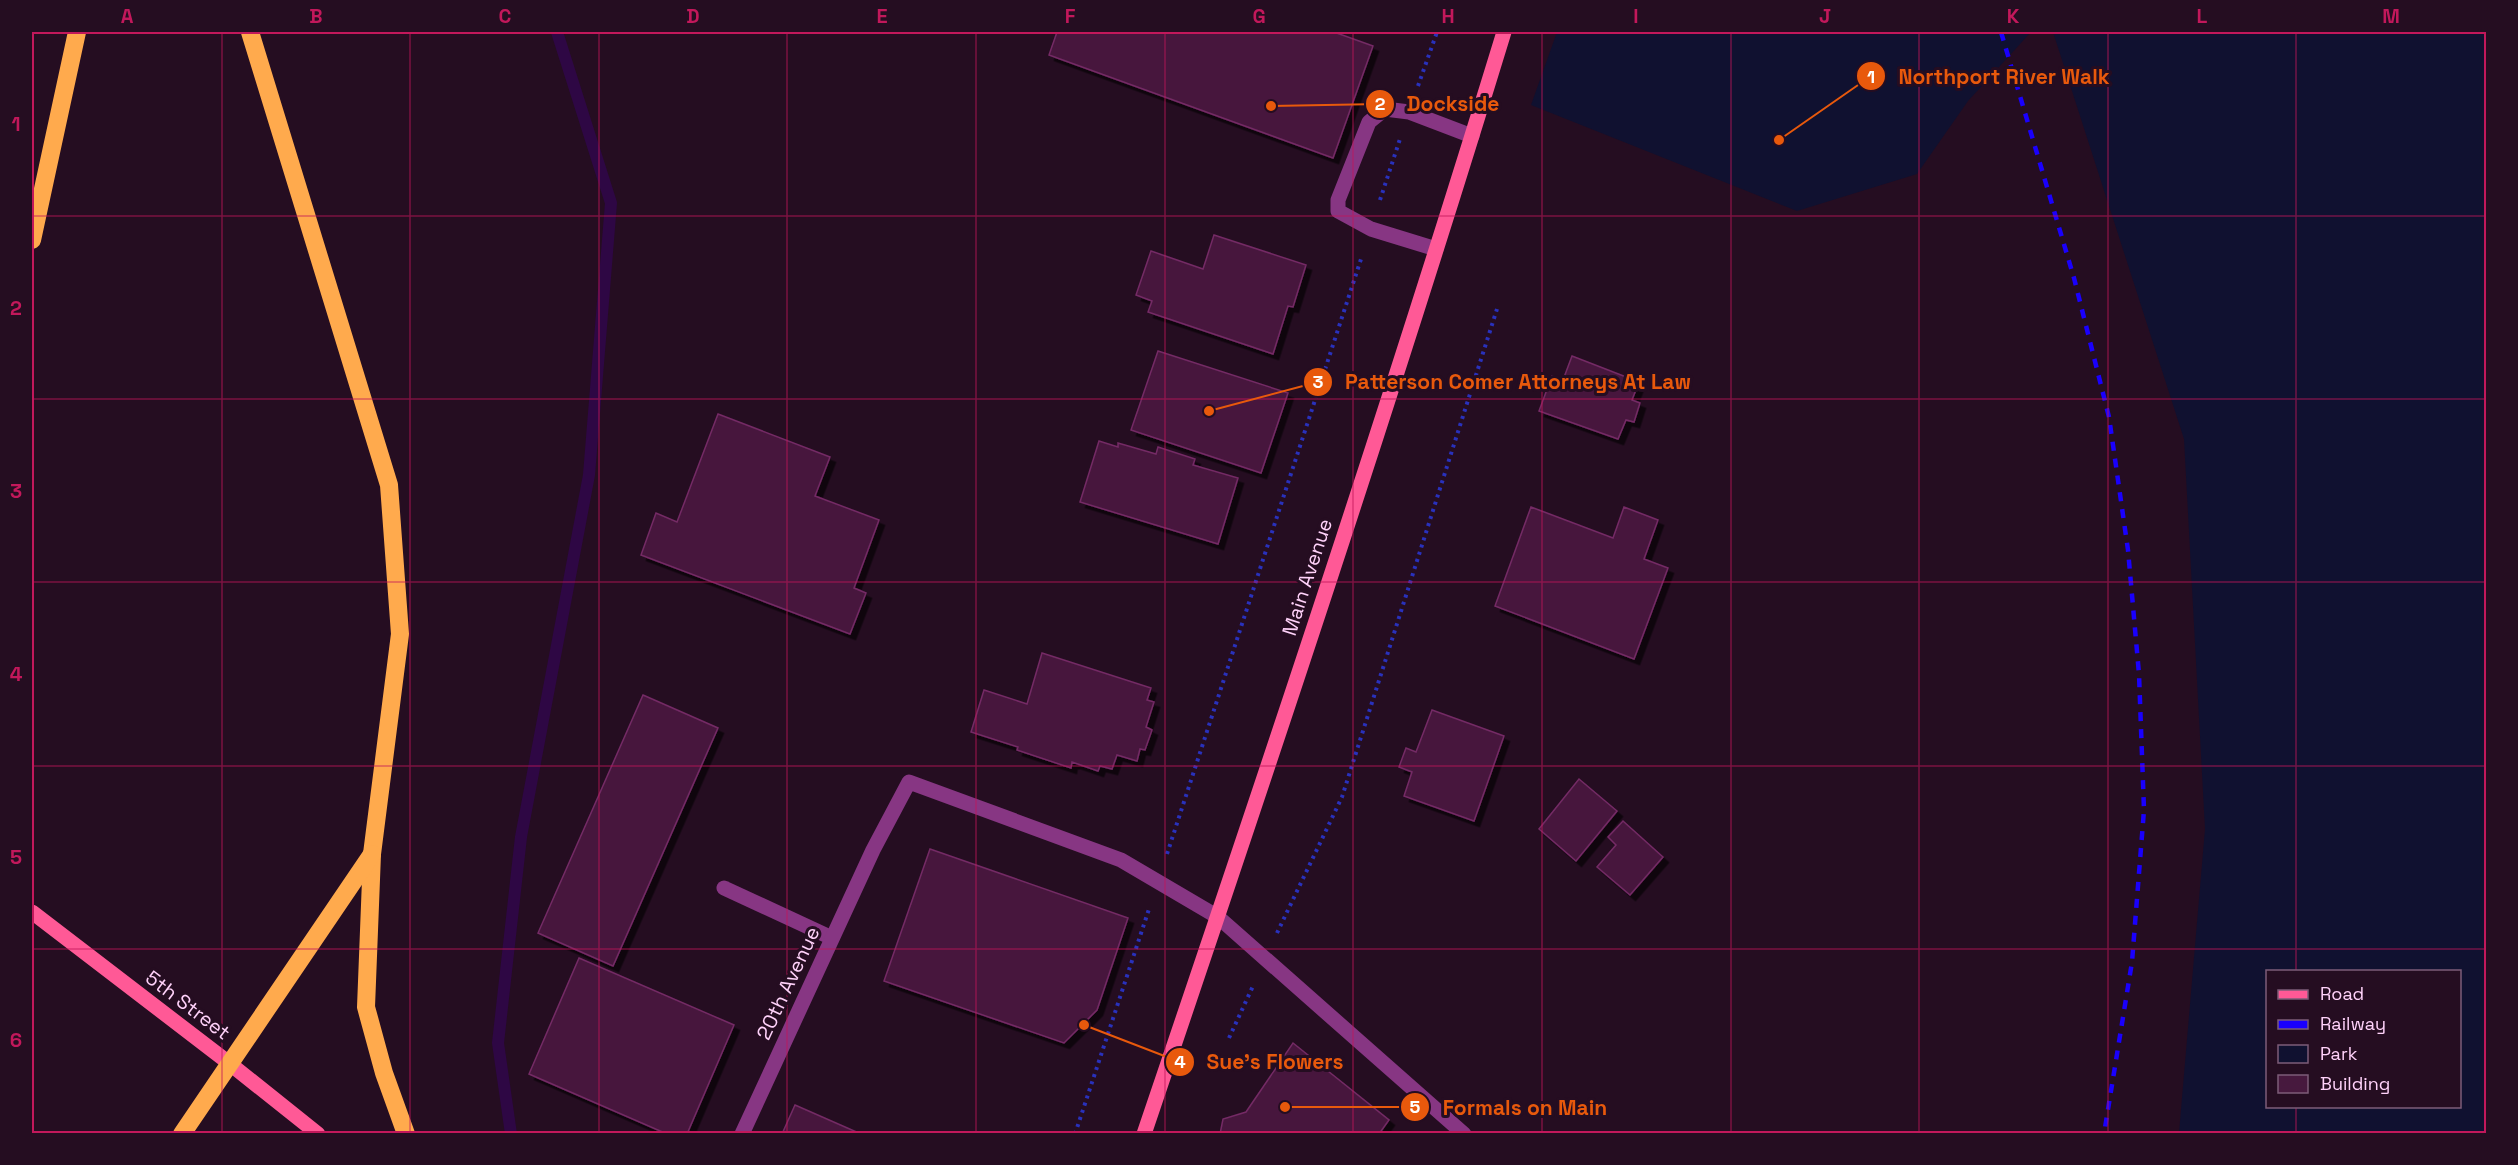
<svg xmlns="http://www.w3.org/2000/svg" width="2518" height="1165" font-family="'Space Grotesk',sans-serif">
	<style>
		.green { fill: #101130; fill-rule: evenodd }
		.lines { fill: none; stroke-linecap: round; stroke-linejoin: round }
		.stream { stroke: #2e0744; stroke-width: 12 }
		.building { fill: #47193e; stroke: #742a65; stroke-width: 1.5; filter: url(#shadow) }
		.path { stroke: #2931bc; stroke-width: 4; stroke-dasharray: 3 4.5; stroke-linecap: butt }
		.minor { stroke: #873683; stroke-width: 15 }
		.major { stroke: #ff5996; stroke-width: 15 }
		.highway { stroke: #ffaa4d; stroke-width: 18 }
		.rail { stroke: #1a00fd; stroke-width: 4.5; stroke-dasharray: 9 8; stroke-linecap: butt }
		.grid { fill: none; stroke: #c2185b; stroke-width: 1.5; stroke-opacity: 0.55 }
		.labels { text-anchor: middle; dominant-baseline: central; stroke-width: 6; stroke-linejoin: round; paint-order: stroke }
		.street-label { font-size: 20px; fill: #ffd2fa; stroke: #250d21 }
		.leader { fill: none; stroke: #e8590c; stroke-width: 2 }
		.callout-dot { fill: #e8590c; stroke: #250d21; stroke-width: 2 }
		.mark-label { font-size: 18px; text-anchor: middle; font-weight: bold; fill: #fff }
		.callout-label { font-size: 21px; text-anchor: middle; font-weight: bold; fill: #e8590c; stroke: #250d21; stroke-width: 6; stroke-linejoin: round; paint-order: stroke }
		.neatline { fill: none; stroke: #c2185b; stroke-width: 2 }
		.grid-label { font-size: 20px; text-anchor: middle; font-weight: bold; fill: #c2185b }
	</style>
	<defs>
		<filter id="shadow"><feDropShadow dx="5.5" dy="5.5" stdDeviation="0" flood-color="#0009"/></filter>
	</defs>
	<rect width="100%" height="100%" fill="#250d21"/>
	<g class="green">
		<polygon points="1557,32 2031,32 1968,101 1917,174 1797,211 1531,105"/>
		<path d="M2053,32H2486V1133H2179L2205,829L2184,439ZM2268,972H2460V1106H2268Z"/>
	</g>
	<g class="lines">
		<polyline class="stream" points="511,1134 498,1043 521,837 589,475 611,203 557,32"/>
	</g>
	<g class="building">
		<polygon points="1057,32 1334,32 1373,46 1333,158 1049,55"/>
		<polygon points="1214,235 1306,265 1293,307 1288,306 1273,354 1148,312 1152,301 1136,295 1151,251 1203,269"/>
		<polygon points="1158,351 1288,393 1261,473 1131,430"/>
		<polygon points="1572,356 1639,382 1632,400 1640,403 1634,422 1626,420 1618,439 1539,411 1552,376 1563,380"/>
		<polygon points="718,414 830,457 815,496 879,520 854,588 866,593 850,634 641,555 656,513 677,522"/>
		<polygon points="1099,441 1118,447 1118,443 1156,454 1158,447 1195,459 1193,465 1238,478 1218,544 1080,502"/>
		<polygon points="1531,507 1613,538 1624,507 1658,520 1644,559 1668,568 1634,659 1495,606"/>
		<polygon points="1042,653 1151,688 1147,700 1154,702 1146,727 1152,730 1145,750 1140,749 1137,761 1117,755 1112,769 1100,766 1098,771 1072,762 1071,768 1017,750 1018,747 971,732 984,690 1027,704"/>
		<polygon points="643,695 718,728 613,966 538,933"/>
		<polygon points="1432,710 1504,736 1474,821 1404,796 1412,772 1399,767 1406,748 1416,752"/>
		<polygon points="1579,779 1617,811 1576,861 1539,829"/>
		<polygon points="1623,821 1663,857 1630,895 1597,867 1616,845 1608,837"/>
		<polygon points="930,849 1128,918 1097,1010 1064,1043 884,981"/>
		<polygon points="579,958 734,1025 687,1134 667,1134 529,1074"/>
		<polygon points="1293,1043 1389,1120 1379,1134 1220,1134 1223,1119 1246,1112"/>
		<polygon points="795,1105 861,1134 782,1134"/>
	</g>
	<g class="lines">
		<g class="path">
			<polyline points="1418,86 1437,32"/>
			<polyline points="1380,200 1400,139"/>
			<polyline points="1167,854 1362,256"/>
			<polyline points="1277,933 1342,797 1497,309"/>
			<polyline points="1229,1038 1253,986"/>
			<polyline points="1075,1134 1149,909"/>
		</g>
		<g class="minor">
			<polyline points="1436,249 1371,229 1338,211 1338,200 1369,122 1385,109 1409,112 1472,136"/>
			<polyline points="724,888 832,938"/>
			<polyline points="742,1134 873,850 909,782 1121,860 1218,917 1464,1134"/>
		</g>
		<g class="major">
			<polyline points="32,912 229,1063 318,1134"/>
			<path d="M1144,1134C1268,768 1391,401 1504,32"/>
		</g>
		<g class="highway">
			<polyline points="250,32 389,485 400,634 372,854 366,1007 384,1073 406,1134"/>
			<polyline points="32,240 77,32"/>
			<polyline points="182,1134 372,854"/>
		</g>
		<polyline class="rail" points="2001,32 2074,278 2109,417 2128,550 2139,674 2144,810 2132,962 2104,1134"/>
	</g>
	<path class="grid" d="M222,32V1134M410,32V1134M599,32V1134M787,32V1134M976,32V1134M1165,32V1134M1353,32V1134M1542,32V1134M1731,32V1134M1919,32V1134M2108,32V1134M2296,32V972M32,216H2486M32,399H2486M32,582H2486M32,766H2486M32,949H2486M2296,1106V1134"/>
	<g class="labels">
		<g class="street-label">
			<text transform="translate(1307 577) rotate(-72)">Main Avenue</text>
			<text transform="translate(788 983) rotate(-65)">20th Avenue</text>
			<text transform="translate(188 1005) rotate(37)">5th Street</text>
		</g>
	</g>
	<path class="leader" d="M1779 140L1871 76M1271 106L1380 104M1209 411L1318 382M1084 1025L1180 1062M1285 1107L1415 1107"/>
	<g class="callout-dot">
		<circle cx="1779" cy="140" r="6"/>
		<circle cx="1271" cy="106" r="6"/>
		<circle cx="1209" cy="411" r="6"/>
		<circle cx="1084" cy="1025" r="6"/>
		<circle cx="1285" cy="1107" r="6"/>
		<circle cx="1871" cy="76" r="15"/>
		<circle cx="1380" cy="104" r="15"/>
		<circle cx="1318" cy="382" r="15"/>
		<circle cx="1180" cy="1062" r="15"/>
		<circle cx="1415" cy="1107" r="15"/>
	</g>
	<g class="mark-label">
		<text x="1871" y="83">1</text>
		<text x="1380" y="110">2</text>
		<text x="1318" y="388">3</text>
		<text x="1180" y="1068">4</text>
		<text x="1415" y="1113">5</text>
	</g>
	<g class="callout-label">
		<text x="2004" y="84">Northport River Walk</text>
		<text x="1453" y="111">Dockside</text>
		<text x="1518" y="389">Patterson Comer Attorneys At Law</text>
		<text x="1275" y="1069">Sue's Flowers</text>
		<text x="1525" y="1115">Formals on Main</text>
	</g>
	<rect width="2518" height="1165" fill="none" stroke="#250d21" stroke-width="66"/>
	<rect x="2266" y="970" width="195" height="138" fill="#250d21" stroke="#7c5c78" stroke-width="1.5"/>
	<rect x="2278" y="990" width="30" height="9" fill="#ff5996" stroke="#7c5c78" stroke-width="1.5"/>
	<text x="2320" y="1000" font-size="18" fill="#ffd2fa">Road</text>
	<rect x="2278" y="1020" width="30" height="9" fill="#1a00fd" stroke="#7c5c78" stroke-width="1.5"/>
	<text x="2320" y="1030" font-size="18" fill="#ffd2fa">Railway</text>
	<rect x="2278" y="1045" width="30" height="18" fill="#101130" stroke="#7c5c78" stroke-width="1.5"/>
	<text x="2320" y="1060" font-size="18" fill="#ffd2fa">Park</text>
	<rect x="2278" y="1075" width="30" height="18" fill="#47193e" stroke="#7c5c78" stroke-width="1.5"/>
	<text x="2320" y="1090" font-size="18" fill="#ffd2fa">Building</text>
	<rect x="33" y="33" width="2452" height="1099" class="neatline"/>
	<g class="grid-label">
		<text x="127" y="23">A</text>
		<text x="316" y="23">B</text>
		<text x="505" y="23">C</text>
		<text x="693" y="23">D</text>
		<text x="882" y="23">E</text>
		<text x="1070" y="23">F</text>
		<text x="1259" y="23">G</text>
		<text x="1448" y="23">H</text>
		<text x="1636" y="23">I</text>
		<text x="1825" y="23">J</text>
		<text x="2013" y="23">K</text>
		<text x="2202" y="23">L</text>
		<text x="2391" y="23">M</text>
		<text x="16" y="131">1</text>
		<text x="16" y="315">2</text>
		<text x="16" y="498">3</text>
		<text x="16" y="681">4</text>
		<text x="16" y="864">5</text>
		<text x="16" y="1047">6</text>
	</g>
</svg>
